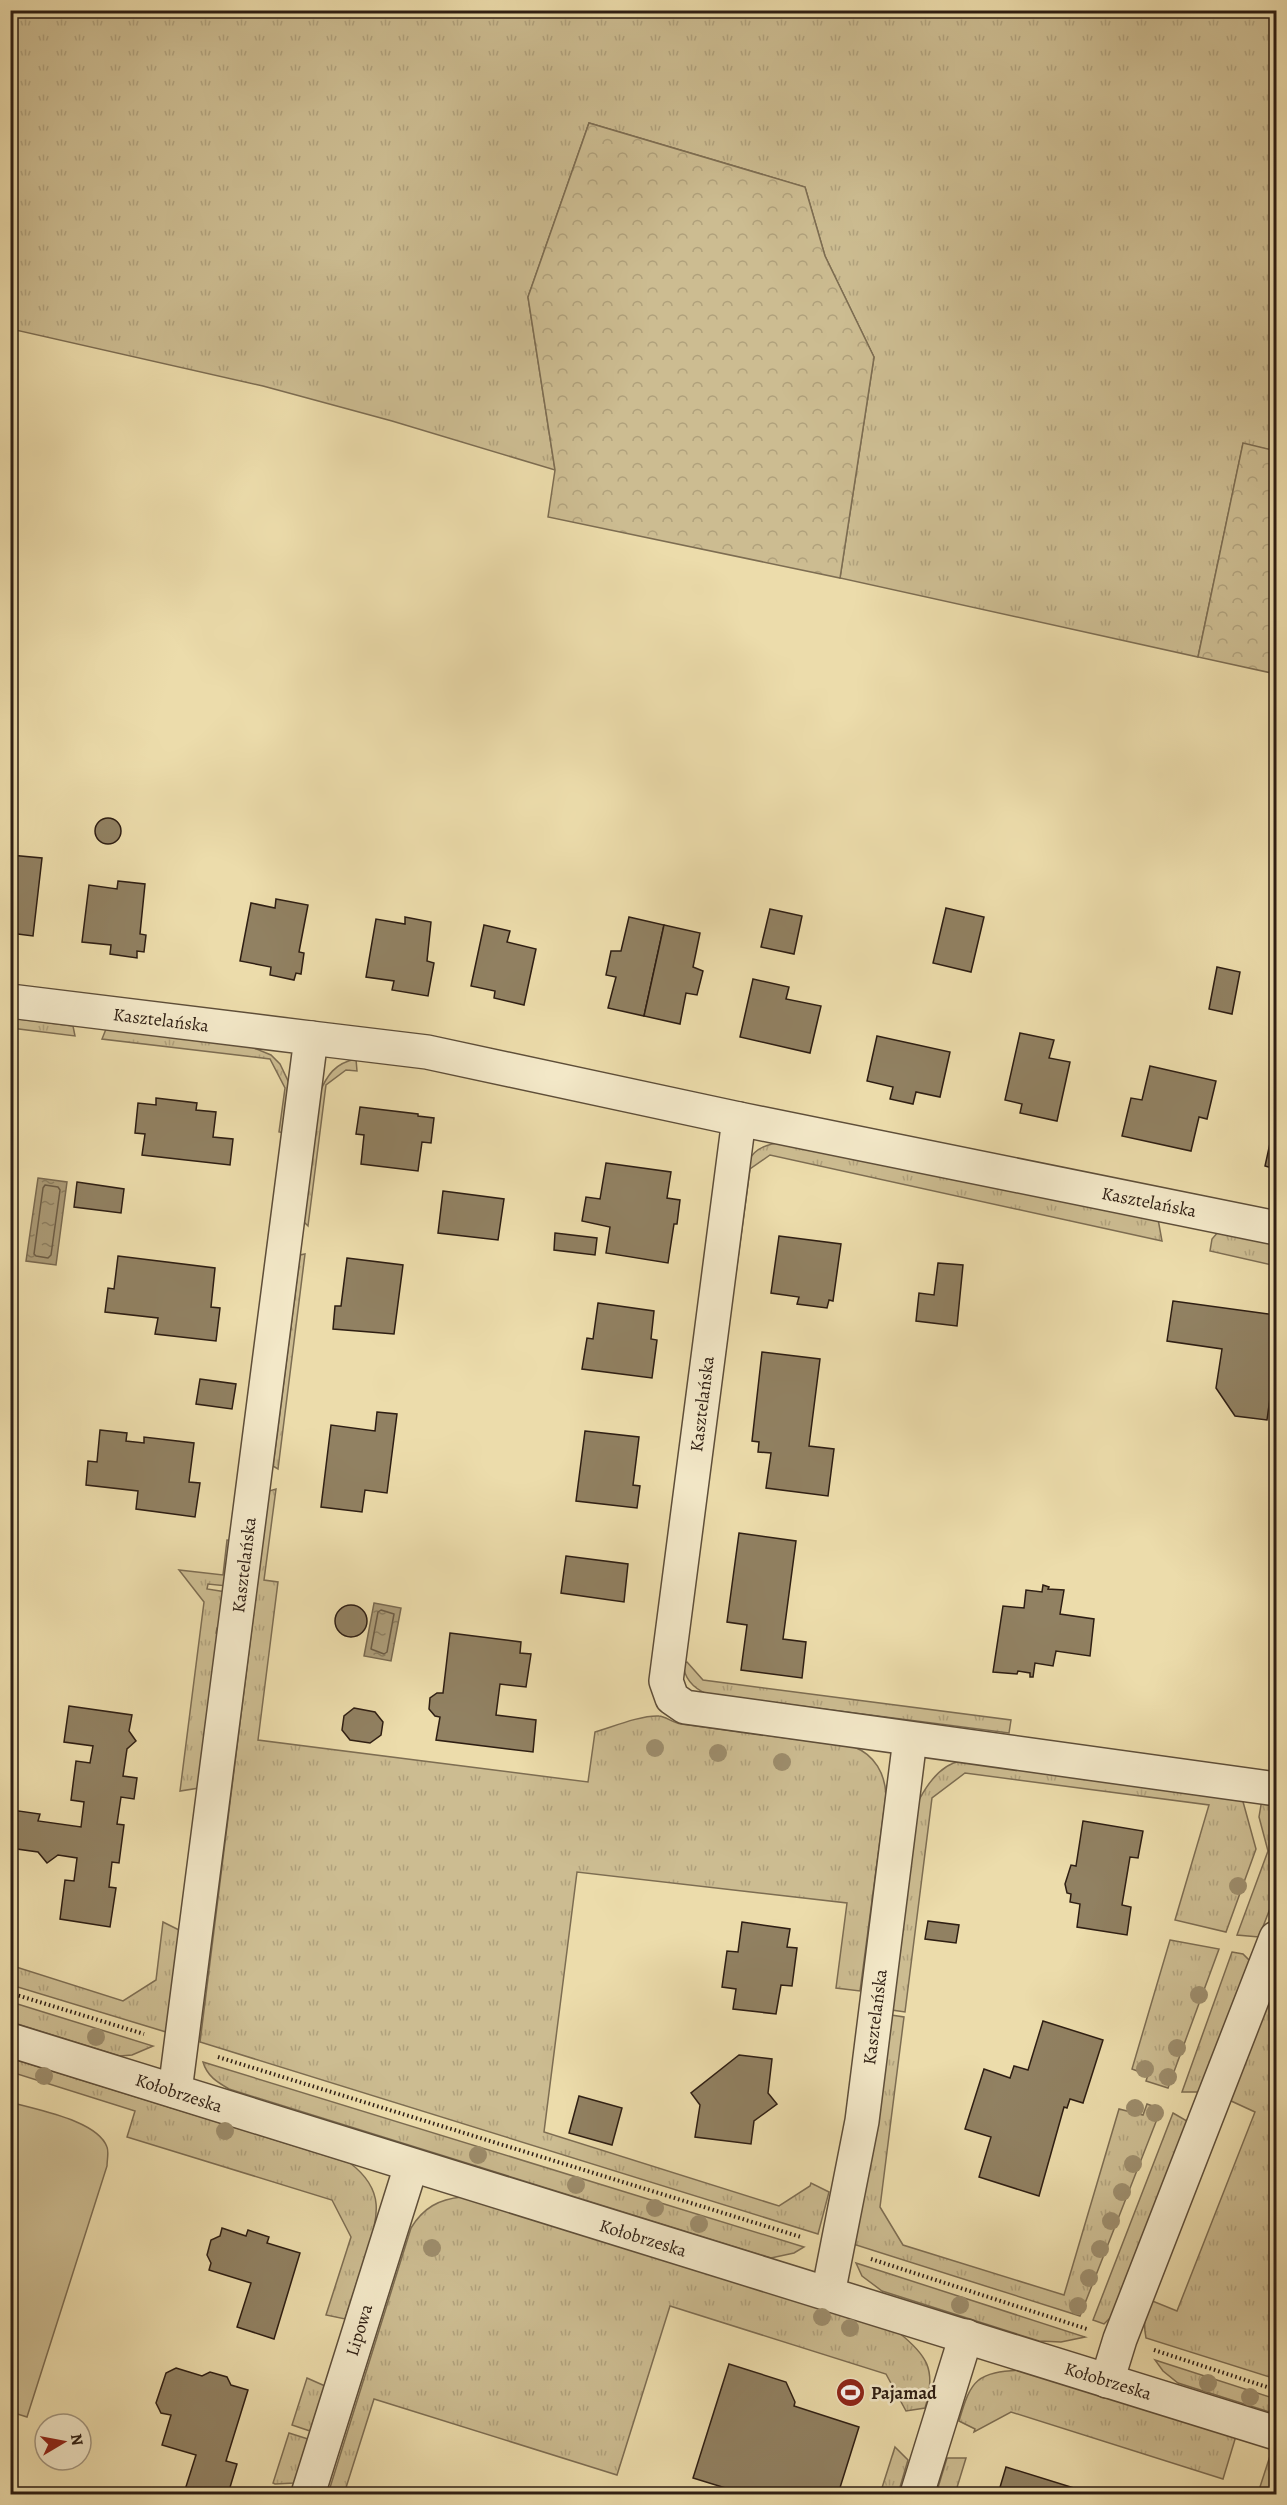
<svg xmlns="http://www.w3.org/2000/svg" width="1287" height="2505" font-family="Alegreya,serif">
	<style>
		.grass { fill: url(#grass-tufts); stroke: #7d6d52; stroke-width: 1.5 }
		.forest { fill: url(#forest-crowns); stroke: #7d6d52; stroke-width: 1.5 }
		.garden { fill: #ccbc91; stroke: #7d6d52; stroke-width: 1.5 }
		.water { fill: url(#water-ripples); stroke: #79694f; stroke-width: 1.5 }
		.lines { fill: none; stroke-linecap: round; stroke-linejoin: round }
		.shore { stroke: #6c5c45; stroke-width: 1.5 }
		.building { fill: #918162; stroke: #2e1e13; stroke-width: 1.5 }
		.minor-casing { stroke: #5e4e39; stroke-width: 36 }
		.path { stroke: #2e1e13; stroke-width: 4; stroke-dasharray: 1.5 3; stroke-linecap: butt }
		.minor { stroke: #f3e8c8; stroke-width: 33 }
		.tree { fill: #9d8d6c }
		.labels { text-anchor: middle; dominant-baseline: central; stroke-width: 5; stroke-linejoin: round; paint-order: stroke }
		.street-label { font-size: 18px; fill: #2e1e13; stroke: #f3e8c8 }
		.poi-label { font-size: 18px; font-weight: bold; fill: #2e1e13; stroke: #f3e8c8; text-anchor: start }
	</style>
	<defs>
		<pattern id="grass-tufts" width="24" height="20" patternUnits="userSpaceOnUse" patternTransform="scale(1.5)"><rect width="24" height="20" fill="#ccbc91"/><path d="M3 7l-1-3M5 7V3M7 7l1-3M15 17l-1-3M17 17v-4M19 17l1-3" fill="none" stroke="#b0a17c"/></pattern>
		<pattern id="forest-crowns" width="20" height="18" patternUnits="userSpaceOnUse" patternTransform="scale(1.5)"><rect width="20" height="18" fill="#ccbc91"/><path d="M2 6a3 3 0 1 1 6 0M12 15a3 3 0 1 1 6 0" fill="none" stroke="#b0a17c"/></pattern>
		<pattern id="water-ripples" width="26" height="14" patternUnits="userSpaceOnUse" patternTransform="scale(1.5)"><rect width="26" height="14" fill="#ab9b77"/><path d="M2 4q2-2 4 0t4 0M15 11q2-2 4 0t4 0" fill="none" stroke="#8c7e60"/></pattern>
	</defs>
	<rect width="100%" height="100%" fill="#ecdcab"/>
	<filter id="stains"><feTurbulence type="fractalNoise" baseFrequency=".00333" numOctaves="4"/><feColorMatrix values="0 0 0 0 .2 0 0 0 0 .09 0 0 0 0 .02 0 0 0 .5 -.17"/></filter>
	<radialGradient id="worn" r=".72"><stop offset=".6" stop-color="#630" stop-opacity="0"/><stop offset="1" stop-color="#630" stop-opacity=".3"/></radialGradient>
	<g class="grass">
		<polygon points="11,11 1276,11 1276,451 1243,444 1198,657 840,578 874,357 825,256 805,187 589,123 528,297 555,470 392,421 263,386 11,329"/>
		<polygon points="11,1018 73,1026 75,1036 11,1028"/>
		<polygon points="106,1029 249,1046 271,1055 280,1064 289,1083 285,1133 279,1132 285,1088 270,1059 102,1039"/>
		<path d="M356,1059L357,1071L346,1070L326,1085L308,1226L304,1222L319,1094C327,1075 335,1063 356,1059Z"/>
		<path d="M783,1142L1158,1219L1162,1241L770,1155L750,1169L736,1273H733L749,1160C756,1147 769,1144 783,1142Z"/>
		<polygon points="1218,1232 1276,1244 1276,1266 1210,1251 1212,1239"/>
		<polygon points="305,1254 278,1469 273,1466 300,1255"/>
		<path d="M276,1489L264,1580L278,1582L258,1740L588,1782L595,1732C612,1727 641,1715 659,1716C665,1716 673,1723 681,1724L854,1747C875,1755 885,1774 886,1795L860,1991L836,1988L847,1903L577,1872L544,2132L779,2206L810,2186L811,2183L829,2192L818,2234L200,2042L269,1491Z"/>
		<polygon points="227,1540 233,1541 227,1586 208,1584 207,1589 226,1592 221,1628 217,1628 216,1633 220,1638 199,1788 180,1791 204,1602 179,1570 223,1575"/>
		<path d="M687,1662L703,1680L1011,1720L1009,1733L707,1694C693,1688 684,1679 683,1663Z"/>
		<path d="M961,1761L1242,1798L1256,1849L1226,1932L1175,1920L1209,1805L965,1773L932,1798L905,2012L892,2010L919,1800C928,1783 941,1764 961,1761Z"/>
		<polygon points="1262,1799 1276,1805 1276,1893 1259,1937 1237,1935 1268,1851 1259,1817"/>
		<polygon points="163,1922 181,1931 166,2032 11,1985 10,1965 123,2001 156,1980"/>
		<polygon points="1170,1940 1219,1949 1168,2088 1146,2081 1148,2075 1132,2069"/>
		<polygon points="1232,1952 1243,1954 1250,1961 1199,2092 1182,2092"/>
		<path d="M1276,1979V2379L1146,2338C1143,2323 1145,2313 1150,2300L1177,2311L1255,2112L1229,2100Z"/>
		<polygon points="11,2002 153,2046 132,2055 120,2056 11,2022"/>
		<polygon points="891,2015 904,2017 880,2207 903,2245 1064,2295 1119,2109 1143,2115 1147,2104 1161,2109 1080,2316 853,2244"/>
		<path d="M10,2058L350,2163C388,2192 377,2219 365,2258C358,2278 352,2299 345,2319L326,2315L351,2237L332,2200L127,2137L135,2111L11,2072Z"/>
		<path d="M203,2062L804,2247L794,2253L771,2258L229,2089C217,2082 207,2076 203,2062Z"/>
		<polygon points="1173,2113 1187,2121 1112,2316 1104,2324 1093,2320"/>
		<path d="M462,2197L898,2332C927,2355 937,2370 925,2408L906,2411L886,2374L670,2306L617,2475L374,2399L344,2494H328L411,2228C423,2208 439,2199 462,2197Z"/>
		<polygon points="856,2263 1085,2337 1061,2342 1039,2341 882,2291 862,2276"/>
		<polygon points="1155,2360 1276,2399 1276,2414 1178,2383 1163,2371"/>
		<path d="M1022,2370L1236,2436L1223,2479L1011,2412L974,2432L975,2429L959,2421C971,2379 977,2372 1022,2370Z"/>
		<polygon points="307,2378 325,2386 310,2431 292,2425"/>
		<polygon points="289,2433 308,2439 294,2483 275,2484 273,2483"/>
		<polygon points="895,2447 908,2460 898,2494 880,2494"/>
		<polygon points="1276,2452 1276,2494 1259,2490 1270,2456"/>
		<polygon points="947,2458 966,2458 955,2494 936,2494"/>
	</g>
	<g class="forest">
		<polygon points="589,123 805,187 825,256 874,357 840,578 548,517 555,470 528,297"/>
		<polygon points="1243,443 1276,451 1276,674 1198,657"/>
	</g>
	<path class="garden" d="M10,2102C36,2110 97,2120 107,2147C109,2152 107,2160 107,2166L27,2417L11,2412Z"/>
	<g class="water">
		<polygon points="38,1178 67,1182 56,1265 26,1261"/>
		<polygon points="374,1603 401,1608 391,1661 364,1656"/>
	</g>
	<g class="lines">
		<g class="shore">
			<polygon points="45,1185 58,1187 60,1190 51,1255 48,1258 36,1256 34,1254 43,1188"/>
			<polygon points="381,1610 394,1614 387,1652 384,1654 371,1649 378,1612"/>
		</g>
	</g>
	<g class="building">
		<circle cx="108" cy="831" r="13"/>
		<polygon points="10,855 42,858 33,936 10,933"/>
		<polygon points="118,881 145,884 140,934 146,935 144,952 137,951 137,958 110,954 111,945 82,942 89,885 117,889"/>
		<polygon points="276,899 308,905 299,952 304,953 301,974 296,973 294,980 270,975 271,967 240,961 251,903 275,908"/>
		<polygon points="946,908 984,917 971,972 933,963"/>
		<polygon points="770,909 802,916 794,954 761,947"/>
		<polygon points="405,917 431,922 427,961 434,963 428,996 392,990 394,981 366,977 376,919 405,924"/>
		<polygon points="629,917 664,925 644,1016 608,1008 616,977 606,975 611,951 621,951"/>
		<polygon points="484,925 510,931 507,942 536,949 524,1005 494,998 495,991 471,986"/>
		<polygon points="664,925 700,933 693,967 703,971 697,995 686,993 680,1024 644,1016"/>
		<polygon points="1217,967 1240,972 1232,1014 1209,1009"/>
		<polygon points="753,979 789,987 786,999 821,1006 810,1053 740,1037"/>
		<polygon points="1020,1033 1054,1040 1049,1058 1070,1062 1057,1121 1020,1113 1022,1104 1005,1100"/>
		<polygon points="877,1036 950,1052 940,1097 916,1092 913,1104 890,1099 893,1087 867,1081"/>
		<polygon points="1150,1066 1216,1081 1207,1119 1199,1117 1191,1151 1122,1136 1131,1098 1142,1100"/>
		<polygon points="10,1070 17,1071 10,1123"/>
		<polygon points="156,1098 197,1103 196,1110 216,1112 213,1137 233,1139 230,1165 142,1155 145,1134 135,1133 138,1103 156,1105"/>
		<polygon points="360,1107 418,1114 418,1116 434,1118 431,1143 422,1142 418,1171 361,1164 364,1135 356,1134"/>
		<polygon points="1276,1116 1276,1169 1265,1166"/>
		<polygon points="606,1163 671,1172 667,1198 680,1200 677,1224 674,1224 668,1263 606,1253 610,1227 582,1221 586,1197 600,1199"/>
		<polygon points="77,1182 124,1189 121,1213 74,1207"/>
		<polygon points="443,1191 504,1199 498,1240 438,1233"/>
		<polygon points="555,1233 597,1238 595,1255 554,1250"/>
		<polygon points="779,1236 841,1244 833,1301 829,1300 827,1308 797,1304 799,1297 771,1293"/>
		<polygon points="118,1256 215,1268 211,1307 220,1308 216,1341 155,1334 158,1318 105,1312 108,1288 114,1289"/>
		<polygon points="347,1258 403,1265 394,1334 333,1329 335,1306 341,1306"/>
		<polygon points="938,1263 963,1265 957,1326 916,1321 919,1293 934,1295"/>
		<polygon points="1173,1301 1276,1315 1276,1354 1267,1420 1235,1416 1216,1388 1222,1349 1167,1341"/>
		<polygon points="598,1303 654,1311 651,1339 657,1340 652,1378 582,1369 587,1338 593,1339"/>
		<polygon points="762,1352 820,1359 809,1446 834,1449 828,1496 766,1488 771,1453 758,1452 759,1442 752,1441"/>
		<polygon points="200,1379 236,1384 232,1409 196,1404"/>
		<polygon points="377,1412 397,1414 387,1493 365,1490 362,1512 321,1507 331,1425 375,1431"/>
		<polygon points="100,1430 127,1433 126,1441 144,1443 144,1437 194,1443 189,1482 200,1483 195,1517 136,1509 138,1491 86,1485 88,1461 97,1462"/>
		<polygon points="585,1431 639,1437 633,1485 640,1486 637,1508 576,1501"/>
		<polygon points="739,1533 796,1541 783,1639 806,1642 802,1678 741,1670 747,1625 727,1622"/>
		<polygon points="566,1556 628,1564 624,1602 561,1593"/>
		<polygon points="1043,1585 1049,1587 1048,1589 1064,1590 1060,1614 1094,1619 1090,1656 1056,1651 1053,1666 1035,1663 1033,1677 1030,1677 1030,1673 1018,1671 1017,1674 993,1672 1003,1606 1024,1608 1026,1590 1042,1592"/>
		<circle cx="351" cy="1621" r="16"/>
		<polygon points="450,1633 521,1642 520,1653 531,1654 526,1687 500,1684 496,1715 536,1720 533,1752 436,1740 440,1717 435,1716 429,1709 430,1698 437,1693 443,1693"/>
		<polygon points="69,1706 132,1715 129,1731 136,1741 127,1749 123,1776 137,1778 134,1799 121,1797 117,1824 124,1825 119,1863 112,1862 109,1887 116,1888 110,1927 60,1919 65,1880 74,1881 77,1858 58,1855 47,1863 38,1852 10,1848 12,1810 40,1814 38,1821 81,1827 84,1802 71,1800 76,1761 90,1763 93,1746 64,1742"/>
		<polygon points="354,1708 375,1712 383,1722 381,1735 370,1743 350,1740 342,1730 344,1716"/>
		<polygon points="1083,1821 1143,1831 1138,1858 1130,1857 1122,1905 1131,1907 1127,1935 1077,1927 1080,1904 1070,1902 1071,1894 1067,1893 1065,1884 1071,1865 1076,1866"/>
		<polygon points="928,1921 959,1925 956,1943 925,1939"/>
		<polygon points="742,1922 790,1929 787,1947 797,1948 792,1986 781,1985 776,2014 733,2009 736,1989 722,1987 727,1951 738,1952"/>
		<polygon points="1043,2021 1103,2040 1083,2103 1070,2099 1067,2108 1064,2107 1039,2196 979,2177 991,2137 965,2129 984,2069 1010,2078 1014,2066 1028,2070"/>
		<polygon points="739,2055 772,2059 768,2093 777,2104 754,2121 751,2144 695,2137 700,2105 691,2093"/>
		<polygon points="579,2096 622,2108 612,2145 569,2133"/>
		<polygon points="222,2228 246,2236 248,2230 269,2237 267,2243 300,2253 274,2339 237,2327 251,2283 209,2270 211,2263 207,2255 211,2240 220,2236"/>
		<polygon points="729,2364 786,2382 795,2402 794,2406 859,2427 838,2494 745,2494 693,2478"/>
		<polygon points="176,2368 202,2376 210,2372 227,2377 231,2385 248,2390 226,2461 237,2464 228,2494 184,2493 196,2455 162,2445 171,2415 161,2413 156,2403 166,2373"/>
		<polygon points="1006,2467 1074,2488 1072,2494 998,2494"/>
	</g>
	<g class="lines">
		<defs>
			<g id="minor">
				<polyline points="10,1001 311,1038 175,2091"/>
				<polyline points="311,1038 427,1052 739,1119 1276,1228"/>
				<polyline points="739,1119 666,1681 672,1698 685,1707 1276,1789"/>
				<path d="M10,2040C432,2172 854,2303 1276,2433"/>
				<polyline points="828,2294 862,2121 910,1739"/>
				<polyline points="1107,2381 1120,2339 1276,1938"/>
				<polyline points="308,2494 411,2166"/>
				<polyline points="917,2494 966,2336"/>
			</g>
		</defs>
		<use href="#minor" class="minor-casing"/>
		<g class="path">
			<polyline points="10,1993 144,2034"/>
			<polyline points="218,2057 801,2237"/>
			<polyline points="871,2259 1087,2329"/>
			<polyline points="1154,2350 1276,2390"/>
		</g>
		<use href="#minor" class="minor"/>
	</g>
	<g class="tree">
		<circle cx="655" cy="1748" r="9"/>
		<circle cx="718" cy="1753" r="9"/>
		<circle cx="782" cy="1762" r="9"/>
		<circle cx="1238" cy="1886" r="9"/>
		<circle cx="1199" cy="1995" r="9"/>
		<circle cx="96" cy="2037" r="9"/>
		<circle cx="1177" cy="2048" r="9"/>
		<circle cx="1145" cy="2069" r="9"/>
		<circle cx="44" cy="2076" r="9"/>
		<circle cx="1168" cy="2077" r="9"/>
		<circle cx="1135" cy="2108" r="9"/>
		<circle cx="1155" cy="2113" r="9"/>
		<circle cx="225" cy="2131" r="9"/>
		<circle cx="478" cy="2155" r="9"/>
		<circle cx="1133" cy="2164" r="9"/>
		<circle cx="576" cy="2185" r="9"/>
		<circle cx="1122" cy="2192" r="9"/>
		<circle cx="655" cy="2208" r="9"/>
		<circle cx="1111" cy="2221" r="9"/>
		<circle cx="699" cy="2224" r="9"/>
		<circle cx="432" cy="2248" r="9"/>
		<circle cx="1100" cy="2249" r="9"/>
		<circle cx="1089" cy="2278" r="9"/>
		<circle cx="960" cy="2305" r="9"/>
		<circle cx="1078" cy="2306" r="9"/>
		<circle cx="822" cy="2317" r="9"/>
		<circle cx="850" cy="2328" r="9"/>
		<circle cx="1208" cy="2383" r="9"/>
		<circle cx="1250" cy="2397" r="9"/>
	</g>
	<defs>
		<symbol id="stadium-disc" viewBox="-11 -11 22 22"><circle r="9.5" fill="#8f2418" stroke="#f3e8c8"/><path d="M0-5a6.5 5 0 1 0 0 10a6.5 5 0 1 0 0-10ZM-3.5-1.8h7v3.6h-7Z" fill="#fff"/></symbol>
	</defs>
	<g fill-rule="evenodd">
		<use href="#stadium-disc" x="834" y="2376" width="33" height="33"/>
	</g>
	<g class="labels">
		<g class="street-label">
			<text transform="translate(161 1020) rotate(7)">Kasztelańska</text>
			<text transform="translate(1149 1202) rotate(11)">Kasztelańska</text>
			<text transform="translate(702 1404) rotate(-83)">Kasztelańska</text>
			<text transform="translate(244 1565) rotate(-83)">Kasztelańska</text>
			<text transform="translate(875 2017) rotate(-83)">Kasztelańska</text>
			<text transform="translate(179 2093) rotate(18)">Kołobrzeska</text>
			<text transform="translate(643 2238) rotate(17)">Kołobrzeska</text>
			<text transform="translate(359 2330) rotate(-73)">Lipowa</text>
			<text transform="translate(1108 2381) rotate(17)">Kołobrzeska</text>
		</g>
		<g class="poi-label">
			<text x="871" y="2393">Pajamad</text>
		</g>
	</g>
	<rect width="1287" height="2505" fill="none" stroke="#ecdcab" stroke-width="36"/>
	<rect x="12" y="12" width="1263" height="2481" fill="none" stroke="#2e1e13" stroke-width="3"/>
	<rect x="18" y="18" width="1251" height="2469" fill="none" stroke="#2e1e13" stroke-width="1.5"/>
	<g transform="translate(63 2442) rotate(80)"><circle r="28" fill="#f3e8c8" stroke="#a49780" stroke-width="1.5"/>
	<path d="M0-4.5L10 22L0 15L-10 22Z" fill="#8f2418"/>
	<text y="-9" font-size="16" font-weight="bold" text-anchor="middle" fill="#2e1e13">N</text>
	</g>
	<rect width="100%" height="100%" filter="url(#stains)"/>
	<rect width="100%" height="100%" fill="url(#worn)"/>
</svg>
